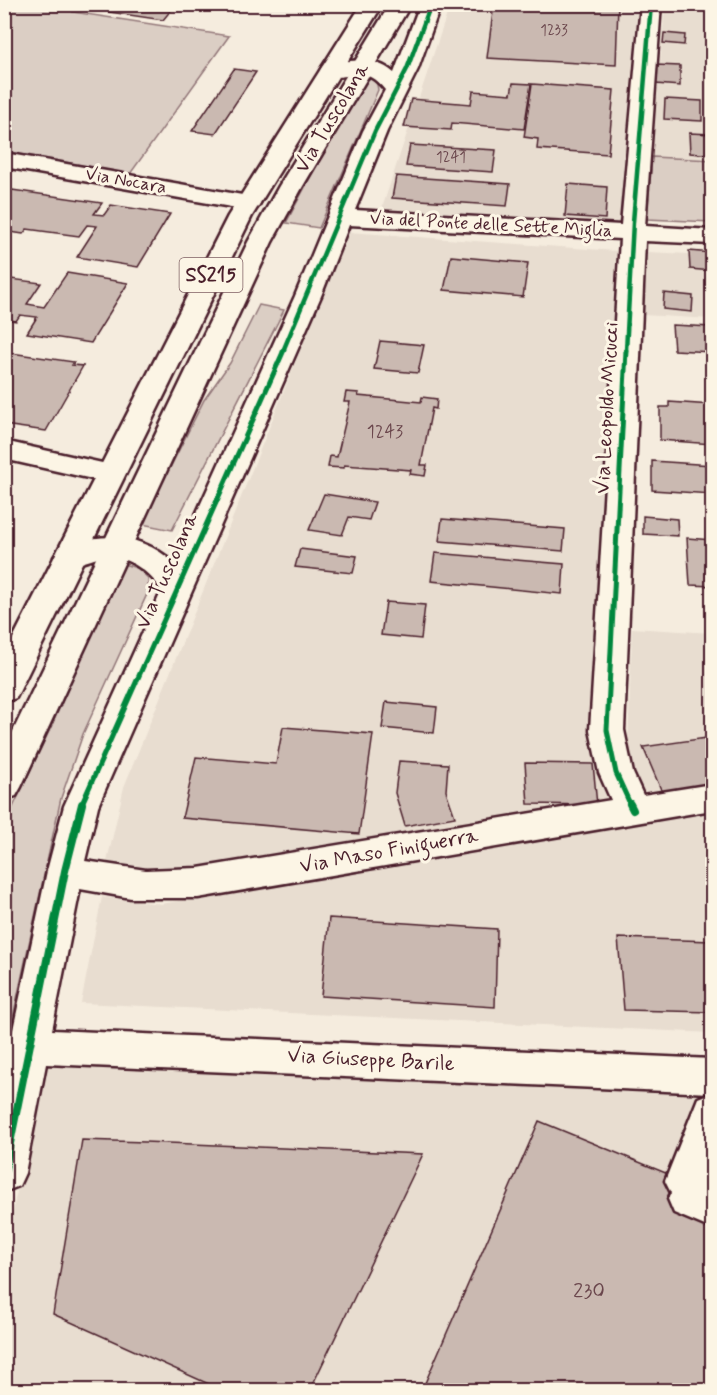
<svg xmlns="http://www.w3.org/2000/svg" width="717" height="1395" font-family="Mynerve,sans-serif">
	<style>
		.built { fill: #e8ddd0 }
		.green { fill: #dbcec4; stroke: #927678; stroke-width: 1.5 }
		.building { fill: #cab9b1; stroke: #4a1f2b; stroke-width: 1.5 }
		.lines { fill: none; stroke-linecap: round; stroke-linejoin: round }
		.minor-casing { stroke: #4a1f2b; stroke-width: 5 }
		.major-casing { stroke: #4a1f2b; stroke-width: 5 }
		.minor { fill: #fcf5e5; fill-rule: evenodd }
		.major { fill: #fcf5e5; fill-rule: evenodd }
		.cycleway-far2-casing { stroke: #fcf5e5; stroke-width: 8 }
		.cycleway-far1-casing { stroke: #fcf5e5; stroke-width: 9 }
		.cycleway-casing { stroke: #fcf5e5; stroke-width: 11 }
		.cycleway-far2 { stroke: #00873e; stroke-width: 4.5 }
		.cycleway-far1 { stroke: #00873e; stroke-width: 5 }
		.cycleway { stroke: #00873e; stroke-width: 8 }
		.labels { text-anchor: middle; dominant-baseline: central; stroke-width: 6; stroke-linejoin: round; paint-order: stroke }
		.far-number-label { font-size: 15px; fill: #6a464c }
		.far-street-label { font-size: 18px; fill: #4a1f2b; stroke: #fcf5e5 }
		.number-label { font-size: 18px; fill: #6a464c }
		.shield { fill: #fcf5e5; stroke: #7f5f63; stroke-width: 1.5 }
		.shield-label { font-size: 20px; font-weight: bold; fill: #4a1f2b }
		.street-label { font-size: 21px; fill: #4a1f2b; stroke: #fcf5e5 }
		.near-number-label { font-size: 21px; fill: #6a464c }
	</style>
	<rect width="100%" height="100%" fill="#f5ecde"/>
	<filter id="ink" filterUnits="userSpaceOnUse"><feTurbulence type="fractalNoise" baseFrequency=".0167" numOctaves="2"/><feDisplacementMap in="SourceGraphic" scale="12" xChannelSelector="R" yChannelSelector="G"/><feConvolveMatrix kernelMatrix="1 2 1 2 8 2 1 2 1" color-interpolation-filters="sRGB"/></filter>
	<g filter="url(#ink)">
		<g class="built">
			<polygon points="450,5 640,5 631,80 621,225 380,214"/>
			<polygon points="665,5 712,5 712,160 652,157"/>
			<polygon points="348,232 616,251 595,743 609,800 188,873 149,876 106,866 124,787"/>
			<polygon points="647,252 712,255 712,319 643,315"/>
			<polygon points="632,628 712,633 712,787 644,798 628,747"/>
			<polygon points="712,809 712,1033 81,1003 102,897 161,904"/>
			<polygon points="47,1066 712,1093 712,1390 5,1390 5,1242"/>
		</g>
		<g class="green">
			<polygon points="4,5 78,5 73,12 229,36 130,174 5,151"/>
			<polygon points="370,76 376,79 378,90 319,228 286,223 325,150"/>
			<polygon points="652,157 712,160 712,222 647,219"/>
			<polygon points="259,305 284,310 172,530 142,524 204,400 230,363"/>
			<polygon points="123,564 137,568 148,578 148,592 83,734 61,798 5,1053 5,824 52,725"/>
		</g>
		<g class="building">
			<polygon points="116,4 176,4 163,20 109,12"/>
			<polygon points="494,4 618,4 616,65 487,58"/>
			<polygon points="664,33 685,35 684,45 663,43"/>
			<polygon points="656,65 680,66 680,86 656,84"/>
			<polygon points="234,69 256,72 215,134 192,131"/>
			<polygon points="513,83 531,84 524,129 452,123 451,130 404,127 411,99 471,104 473,91 511,94"/>
			<polygon points="532,84 614,90 608,154 537,149 538,139 524,137"/>
			<polygon points="665,99 702,101 702,121 664,119"/>
			<polygon points="689,133 712,134 712,155 690,153"/>
			<polygon points="410,145 496,150 493,172 406,166"/>
			<polygon points="396,176 510,184 507,206 392,198"/>
			<polygon points="568,184 607,187 605,219 565,216"/>
			<polygon points="12,190 102,203 94,214 104,215 111,205 170,214 138,267 77,257 97,226 87,225 79,236 27,229 23,234 4,231 4,201"/>
			<polygon points="689,251 712,253 712,271 690,269"/>
			<polygon points="451,256 528,263 523,297 444,290"/>
			<polygon points="67,273 128,283 91,343 27,333 37,317 20,315 16,321 4,319 4,278 41,283 27,304 44,307"/>
			<polygon points="664,293 693,296 692,312 663,309"/>
			<polygon points="672,325 712,327 712,352 674,350"/>
			<polygon points="380,341 424,345 418,373 374,369"/>
			<polygon points="4,352 74,362 72,365 83,366 46,431 4,425"/>
			<polygon points="346,392 359,393 358,396 421,402 422,397 437,399 436,409 432,408 421,465 427,465 425,476 410,474 411,470 344,465 344,468 328,467 330,456 337,457 350,402 344,402"/>
			<polygon points="669,402 712,405 712,444 660,440 660,407 669,407"/>
			<polygon points="652,461 712,465 712,494 652,490"/>
			<polygon points="324,494 375,502 369,520 349,517 342,535 309,530"/>
			<polygon points="643,516 677,519 678,536 643,534"/>
			<polygon points="442,519 565,529 563,551 439,541"/>
			<polygon points="687,538 712,540 712,586 690,585"/>
			<polygon points="300,549 357,556 353,573 295,567"/>
			<polygon points="435,553 564,564 562,594 431,581"/>
			<polygon points="386,602 425,605 421,639 381,635"/>
			<polygon points="386,702 437,707 434,733 382,728"/>
			<polygon points="283,727 373,734 359,834 182,818 196,757 276,764"/>
			<polygon points="706,738 712,752 712,784 662,792 643,747"/>
			<polygon points="399,761 448,764 446,791 455,817 405,826 395,793"/>
			<polygon points="525,763 593,764 597,805 528,804"/>
			<polygon points="329,918 497,929 495,1007 321,996"/>
			<polygon points="618,938 712,941 712,1012 624,1010"/>
			<polygon points="539,1121 712,1192 712,1390 422,1390"/>
			<polygon points="82,1140 145,1142 423,1154 310,1390 222,1390 53,1314"/>
		</g>
		<g class="lines">
			<defs>
				<g id="minor">
					<path d="M420,4H441L418,69L387,131L355,210L621,225L641,4H661L645,226L712,230V244L645,241L624,730L633,773L643,795L712,784V810L198,898H131L80,889L52,1030L712,1059V1165L705,1186L712,1189V1229L674,1213L668,1199L671,1193L665,1181L698,1098L711,1093L46,1064L25,1173L19,1186L4,1192V1072L47,871L64,806L162,590C146,568 122,551 94,559C80,563 73,568 58,564L54,557C60,547 70,544 81,541C114,532 149,539 174,563L295,296L363,131L385,90C362,61 350,82 323,76L320,71L323,66C347,60 374,55 394,73ZM349,225L620,239L590,730L599,773L611,800L198,868L146,870L85,861L98,806L321,296Z"/>
					<polygon points="4,153 248,196 257,198 260,203 257,208 248,210 4,167"/>
					<polygon points="4,441 120,467 125,474 120,481 110,483 4,459"/>
				</g>
				<g id="major">
					<polygon points="362,4 383,4 252,216 20,690 16,698 4,702 4,656 228,216"/>
					<polygon points="390,4 411,4 303,186 272,242 21,787 16,796 4,800 4,750 248,242 279,186"/>
				</g>
			</defs>
			<use href="#minor" class="minor-casing"/>
			<use href="#major" class="major-casing"/>
			<use href="#minor" class="minor"/>
			<use href="#major" class="major"/>
			<defs>
				<g id="cycleway-far2">
					<polyline points="283,351 375,131 407,69 431,4"/>
					<polyline points="626,351 633,222 651,4"/>
				</g>
				<g id="cycleway-far1">
					<polyline points="626,350 607,730 616,773 631,806"/>
					<polyline points="81,806 284,350"/>
				</g>
				<g id="cycleway">
					<polyline points="630,804 633,810"/>
					<polyline points="4,1173 65,871 82,804"/>
				</g>
			</defs>
			<use href="#cycleway-far2" class="cycleway-far2-casing"/>
			<use href="#cycleway-far1" class="cycleway-far1-casing"/>
			<use href="#cycleway" class="cycleway-casing"/>
			<use href="#cycleway-far2" class="cycleway-far2"/>
			<use href="#cycleway-far1" class="cycleway-far1"/>
			<use href="#cycleway" class="cycleway"/>
		</g>
	</g>
	<g class="labels">
		<g class="far-number-label">
			<text x="554" y="31">1233</text>
			<text x="451" y="158">1241</text>
		</g>
		<g class="far-street-label">
			<text transform="translate(126 181) rotate(10)">Via Nocara</text>
			<text transform="translate(491 225) rotate(3)">Via del Ponte delle Sette Miglia</text>
		</g>
		<g class="number-label">
			<text x="385" y="432">1243</text>
		</g>
		<rect class="shield" x="179.5" y="258" width="63" height="34" rx="4.5"/>
		<g class="shield-label">
			<text x="211" y="275">SS215</text>
		</g>
		<g class="street-label">
			<text transform="translate(332 118) rotate(-59)">Via Tuscolana</text>
			<text transform="translate(607 408) rotate(-87)">Via Leopoldo Micucci</text>
			<text transform="translate(167 571) rotate(-66)">Via Tuscolana</text>
			<text transform="translate(389 851) rotate(-10)">Via Maso Finiguerra</text>
			<text transform="translate(371 1060) rotate(3)">Via Giuseppe Barile</text>
		</g>
		<g class="near-number-label">
			<text x="589" y="1291">230</text>
		</g>
	</g>
	<rect width="717" height="1395" fill="none" stroke="#fcf5e5" stroke-width="24"/>
	<rect x="12" y="12" width="693" height="1371" fill="none" stroke="#4a1f2b" stroke-width="2" filter="url(#ink)"/>
</svg>
